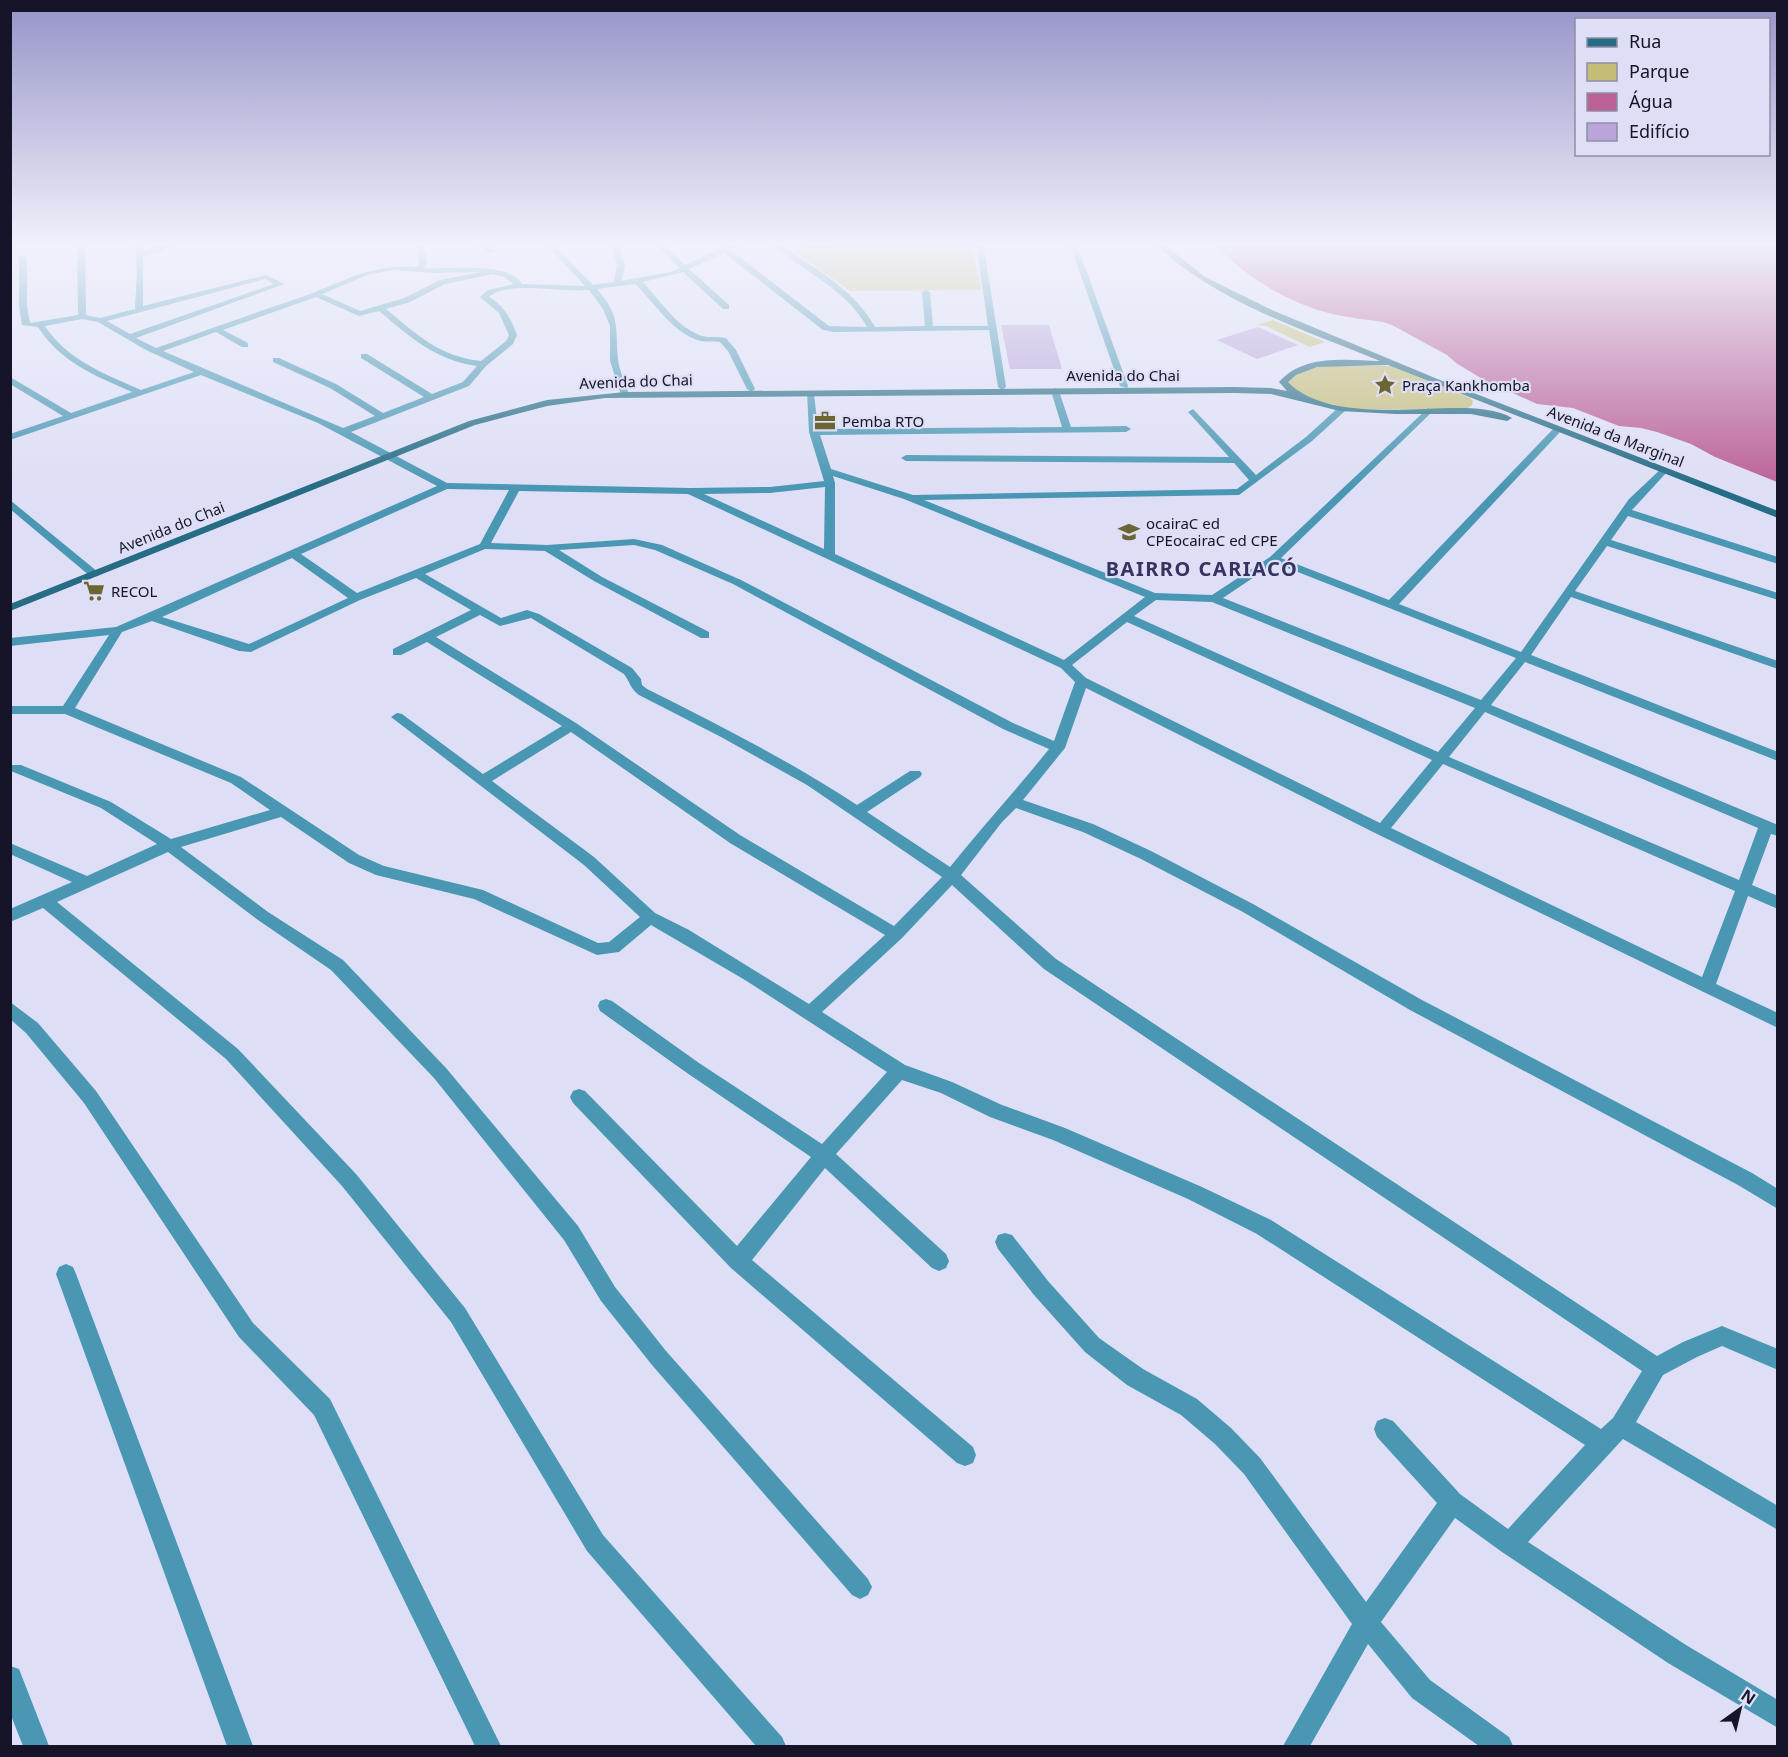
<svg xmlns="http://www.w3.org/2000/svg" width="1788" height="1757" font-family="'Noto Sans',sans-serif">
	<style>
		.green { fill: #c3bd77 }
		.water { fill: #ba6198 }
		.building { fill: #baa4d9 }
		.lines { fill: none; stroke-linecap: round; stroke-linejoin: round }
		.street { fill: #4997b3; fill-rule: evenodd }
		.secondary { fill: #256c84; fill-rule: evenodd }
		.labels { text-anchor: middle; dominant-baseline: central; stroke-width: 4.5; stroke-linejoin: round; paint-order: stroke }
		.far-street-label { font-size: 15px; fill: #151428; stroke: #dedff6 }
		.far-poi-label { font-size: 15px; fill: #151428; stroke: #dedff6; text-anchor: start }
		.far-district-label { font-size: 20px; font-weight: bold; letter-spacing: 1.5px; fill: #353360; stroke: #dedff6 }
	</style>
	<rect width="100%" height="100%" fill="#dedff6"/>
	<g class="green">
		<polygon points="831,242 971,242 981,290 850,291 790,248 831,246"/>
		<polygon points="1273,320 1325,342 1310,347 1266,326 1257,325"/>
		<path d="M1327,366H1391L1470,398L1473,401L1472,405L1466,409H1354L1313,400L1286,383C1297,372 1312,367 1327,366Z"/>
	</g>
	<path class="water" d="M1213,242H1777V482L1715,457L1691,444L1657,432L1641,428L1619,426L1573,408L1537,404L1484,380L1456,363L1447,355L1392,325L1383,322C1366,319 1349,318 1332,314C1288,303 1243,276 1213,242Z"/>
	<g class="building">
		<polygon points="1001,325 1049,325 1062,369 1010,369"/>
		<polygon points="1258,327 1298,345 1257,359 1217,340"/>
	</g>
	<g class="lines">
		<g class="street">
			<path d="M77,242H85L86,315L100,318L135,309L137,272L135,242H142L143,251L169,242H179L161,252L143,256V306L266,275L284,284L136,338L156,348C204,331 251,314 299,298C344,282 367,264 417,267L419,262L415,242H422L427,262L424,268C447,270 510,261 522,284L585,286L544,242H551L593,285L614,282L617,266L610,242H618L625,266L621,281L670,272L680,268L653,242H661L685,265L735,242H745L730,250L829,326L867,327C845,287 802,272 770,242H778C813,269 853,287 875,327L925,326L922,292L926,290L930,292L933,326H988L976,242H983L1006,387L1002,390L998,387L989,330L834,332L823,330L724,253L689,269L729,305V309H723L683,272L643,282C660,300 677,328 702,336C710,338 718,336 726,338L736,350L755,389L751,392L747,389L728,351L720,342C714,341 707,342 701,341C673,334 655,303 635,284L597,289C621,316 615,328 618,359C619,371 626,384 629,395L625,398L621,395L610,361V326L603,309L589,290C564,293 507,280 489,297C504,305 511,319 517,335L513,344L486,366L469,386L351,432L447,483L690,488L770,487L824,481L809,432L807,392L814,394L818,429L1062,427L1051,391L1055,388L1059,391L1071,427L1126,426L1131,429L1126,432L820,435L831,469L913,495L1237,489L1249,480L1234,463L906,461L901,458L906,455L1229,457L1190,414L1188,412L1193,409L1256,475L1306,437L1339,407H1345V411L1312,441L1239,495L924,500L1155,593L1212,595L1270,557L1428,408L1433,411L1431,413L1281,558L1389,600L1554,428L1557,427L1562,430L1560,432L1399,604L1521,652L1629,499L1663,467L1668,470L1667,472L1632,510L1778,557V564L1628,516L1611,540L1778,593V600L1607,546L1575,591L1778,661V669L1571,597L1531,655L1778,752V761L1525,662L1491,705L1778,825V836L1771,834L1752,885L1778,896V909L1748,896L1716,984L1778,1013V1028L1377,834L1086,688L1065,748L1023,800L1093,824L1151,851L1253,904L1422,1000L1752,1173L1778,1189V1209L1738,1185L1410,1010L1243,912L1141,859L1083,832L1016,808L1002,822L961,875L1056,959L1657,1356L1683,1342L1722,1326L1778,1349V1370L1722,1346L1697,1357L1663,1375L1636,1422L1778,1506V1530L1623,1439L1528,1542L1686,1645L1778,1700V1728L1668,1663L1502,1552L1455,1518L1381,1622L1430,1680L1509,1737L1513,1746H1479L1412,1698L1368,1644L1310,1746H1283L1352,1624L1244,1474L1215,1444L1181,1415L1127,1385L1085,1352L1034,1295L998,1249L995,1242L998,1235L1005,1233L1012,1235L1048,1281L1099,1338L1143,1369L1197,1399L1231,1428L1260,1458L1366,1602L1437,1503L1377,1437L1374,1429L1377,1421L1385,1418L1393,1421L1460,1494L1508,1529L1585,1445L1257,1234L1188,1199L1053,1140L990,1117L941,1093L902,1080L836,1154L946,1254L949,1261L946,1268L939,1271L932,1268L825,1168L752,1260L973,1447L976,1455L973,1463L965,1466L957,1463L731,1268L573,1103L570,1097L573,1091L579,1089L585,1091L737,1246L811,1157L687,1073L600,1011L598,1006L600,1001L606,999L612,1001L699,1063L822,1144L887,1072L745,980L651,925L619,952L597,955L474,899L376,875L349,863L281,817L181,847L268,912L343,960L446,1068L578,1226L615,1287L666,1351L868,1579L872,1587L868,1595L860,1599L852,1595L652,1365L601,1301L564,1240L434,1078L331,970L258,920L168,852L57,902L238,1049L356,1174L465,1308L603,1535L782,1737L786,1746H756L587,1551L451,1322L342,1186L226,1059L43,908L10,922V909L72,882L10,854V843L87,876L157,844L101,808L11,771V765H21L111,802L171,839L270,810L231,783L65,714H10V706H63L109,635L10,646V638L116,627L437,486L318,423L201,375L10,440V434L63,416L10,384V377L71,413L132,392C96,376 60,362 38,327L22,325L19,306V257L23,255L27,257V306L30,323L78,315ZM396,270L435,273L481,272L440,280L404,298L360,311L322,294L370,274ZM493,274L504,277L514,284L488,290L480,297L499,313L509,335L506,341L481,361C438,356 418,335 386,309L410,302L445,284ZM265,279L274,284L130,334L107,321ZM316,297L359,316L379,311C410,337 435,360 477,366L463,382L432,394L367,354H361V358L424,397L383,413L336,384L279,358H273V362L330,388L375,416L343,428L163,351L216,332L242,347H248V343L223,330ZM82,319L98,322L146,350L194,372L141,390C105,374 67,360 45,326ZM833,476L904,499L1145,597L1064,660L835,554V483ZM825,487L824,549L704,494L770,493ZM447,489L509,490L480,544L357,593L301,554ZM519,491L688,494L1061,668L1075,682L1054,741L1013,723L741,580L662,545L634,539L547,545L491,543ZM634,545L655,550L733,584L1003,729L1049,749C1017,789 982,827 950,867L867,812L920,777L922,774L920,771H910L857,805C790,761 719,725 647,689L642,685L641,679L632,668L539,614L527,610L501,618L425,574L485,549L545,551L594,581L701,638H709V632L602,577L559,550ZM292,558L348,598L249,644L162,617ZM1275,563L1516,658L1481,700L1223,598ZM416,578L471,610L393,649V655H401L427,642L562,726L483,774L402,714L397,713L391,717L584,865L640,917L609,942L598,943L483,890L384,866L359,855L241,777L75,708L122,632L152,621L239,651L251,652L360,600ZM1156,600L1212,602L1475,708L1438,752L1134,616ZM480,615L500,626L531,618L624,674C630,682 630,688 639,695L721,737L807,785L942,877L894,926L740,835L576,723L436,637ZM1127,622L1432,760L1380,823L1086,678L1072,665ZM1485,712L1758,828L1739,880L1449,757ZM571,732L730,843L885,935L809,1004L689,930L655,913L594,857L492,781ZM1443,764L1735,891L1702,977L1391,828ZM952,885L1044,969L1642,1371L1613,1418L1601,1429L1271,1220L1202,1187L1065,1128L1002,1105L952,1082L905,1065L822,1012L902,938Z"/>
			<polygon points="475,242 484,242 496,251 489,253"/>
			<polygon points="1069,242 1076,242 1128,386 1127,388 1120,386"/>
			<polygon points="10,500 98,572 98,576 90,576 10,509"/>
			<polygon points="10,1002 38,1023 96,1091 253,1323 330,1399 501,1746 475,1746 314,1415 239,1337 84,1103 26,1033 10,1019"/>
			<polygon points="66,1264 73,1267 76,1274 253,1746 227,1746 56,1274 59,1267"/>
			<polygon points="10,1666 19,1669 49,1746 23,1746 10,1713"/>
		</g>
		<path class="secondary" d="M1153,242H1161L1205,277L1272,310L1435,378L1778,511V518L1388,365L1317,367L1296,375L1288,382C1325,420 1408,408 1458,408C1474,408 1498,409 1512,418L1507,421L1471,414H1396L1340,411L1271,394L1234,393L605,398L547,406L475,425L10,611V604L469,421L547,400L625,392L1234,387L1271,388L1287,391L1279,382C1304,354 1345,360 1380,361C1302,329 1215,302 1153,242Z"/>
	</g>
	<linearGradient id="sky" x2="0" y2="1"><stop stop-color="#9593c8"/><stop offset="0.5" stop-color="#f0f1fb"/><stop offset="1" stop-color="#f0f1fb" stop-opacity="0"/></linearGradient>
	<rect width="1788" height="488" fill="url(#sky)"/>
	<defs>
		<symbol id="sight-bare" viewBox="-9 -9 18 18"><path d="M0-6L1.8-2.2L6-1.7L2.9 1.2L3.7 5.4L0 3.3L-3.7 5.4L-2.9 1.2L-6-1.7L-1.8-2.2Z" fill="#6a6532" stroke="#dedff6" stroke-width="2.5" paint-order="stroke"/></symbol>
		<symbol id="office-bare" viewBox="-9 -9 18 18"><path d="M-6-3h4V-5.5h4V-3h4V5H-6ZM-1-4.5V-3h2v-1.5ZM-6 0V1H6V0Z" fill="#6a6532" stroke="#dedff6" stroke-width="2.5" paint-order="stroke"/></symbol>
		<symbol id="school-bare" viewBox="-9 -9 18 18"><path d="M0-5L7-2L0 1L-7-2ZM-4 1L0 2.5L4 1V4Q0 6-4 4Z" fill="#6a6532" stroke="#dedff6" stroke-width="2.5" paint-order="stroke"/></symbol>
		<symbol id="supermarket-bare" viewBox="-9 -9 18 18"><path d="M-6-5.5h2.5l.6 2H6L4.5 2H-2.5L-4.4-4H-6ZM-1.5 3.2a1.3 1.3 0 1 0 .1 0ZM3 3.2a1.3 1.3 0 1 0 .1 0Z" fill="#6a6532" stroke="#dedff6" stroke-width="2.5" paint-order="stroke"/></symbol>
	</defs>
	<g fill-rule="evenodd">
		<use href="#sight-bare" x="1370" y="370" width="30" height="30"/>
		<use href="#office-bare" x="810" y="406" width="30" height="30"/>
		<use href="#school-bare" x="1114" y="517" width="30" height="30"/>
		<use href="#supermarket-bare" x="79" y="576" width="30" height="30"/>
	</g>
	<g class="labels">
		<g class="far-street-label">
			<text x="1123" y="375">Avenida do Chai</text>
			<text transform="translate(636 381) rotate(-2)">Avenida do Chai</text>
			<text transform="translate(1616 436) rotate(21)">Avenida da Marginal</text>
			<text transform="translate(171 527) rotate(-22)">Avenida do Chai</text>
		</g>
		<g class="far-poi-label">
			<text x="1402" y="385">Praça Kankhomba</text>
			<text x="842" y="421">Pemba RTO</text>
			<text x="1146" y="523">ocairaC ed<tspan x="1146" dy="17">CPEocairaC ed CPE</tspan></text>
			<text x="111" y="591">RECOL</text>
		</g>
		<g class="far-district-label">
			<text x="1202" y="568">BAIRRO CARIACÓ</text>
		</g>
	</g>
	<rect width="1788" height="1757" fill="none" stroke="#151428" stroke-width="24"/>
	<rect x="1575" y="18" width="195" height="138" fill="#dedff6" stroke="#8e8ea4" stroke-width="1.5"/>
	<rect x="1587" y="38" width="30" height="9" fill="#256c84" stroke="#8e8ea4" stroke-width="1.5"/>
	<text x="1629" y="48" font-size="18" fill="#151428">Rua</text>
	<rect x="1587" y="63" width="30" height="18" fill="#c3bd77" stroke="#8e8ea4" stroke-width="1.5"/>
	<text x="1629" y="78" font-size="18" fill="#151428">Parque</text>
	<rect x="1587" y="93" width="30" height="18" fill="#ba6198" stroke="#8e8ea4" stroke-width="1.5"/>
	<text x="1629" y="108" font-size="18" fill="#151428">Água</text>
	<rect x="1587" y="123" width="30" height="18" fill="#baa4d9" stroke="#8e8ea4" stroke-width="1.5"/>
	<text x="1629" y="138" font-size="18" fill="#151428">Edifício</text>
	<g transform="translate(1740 1709) rotate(34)" stroke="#dedff6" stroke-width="4.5" paint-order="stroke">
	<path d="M0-4.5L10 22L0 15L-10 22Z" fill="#151428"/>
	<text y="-9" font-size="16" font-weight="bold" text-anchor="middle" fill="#151428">N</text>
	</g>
</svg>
